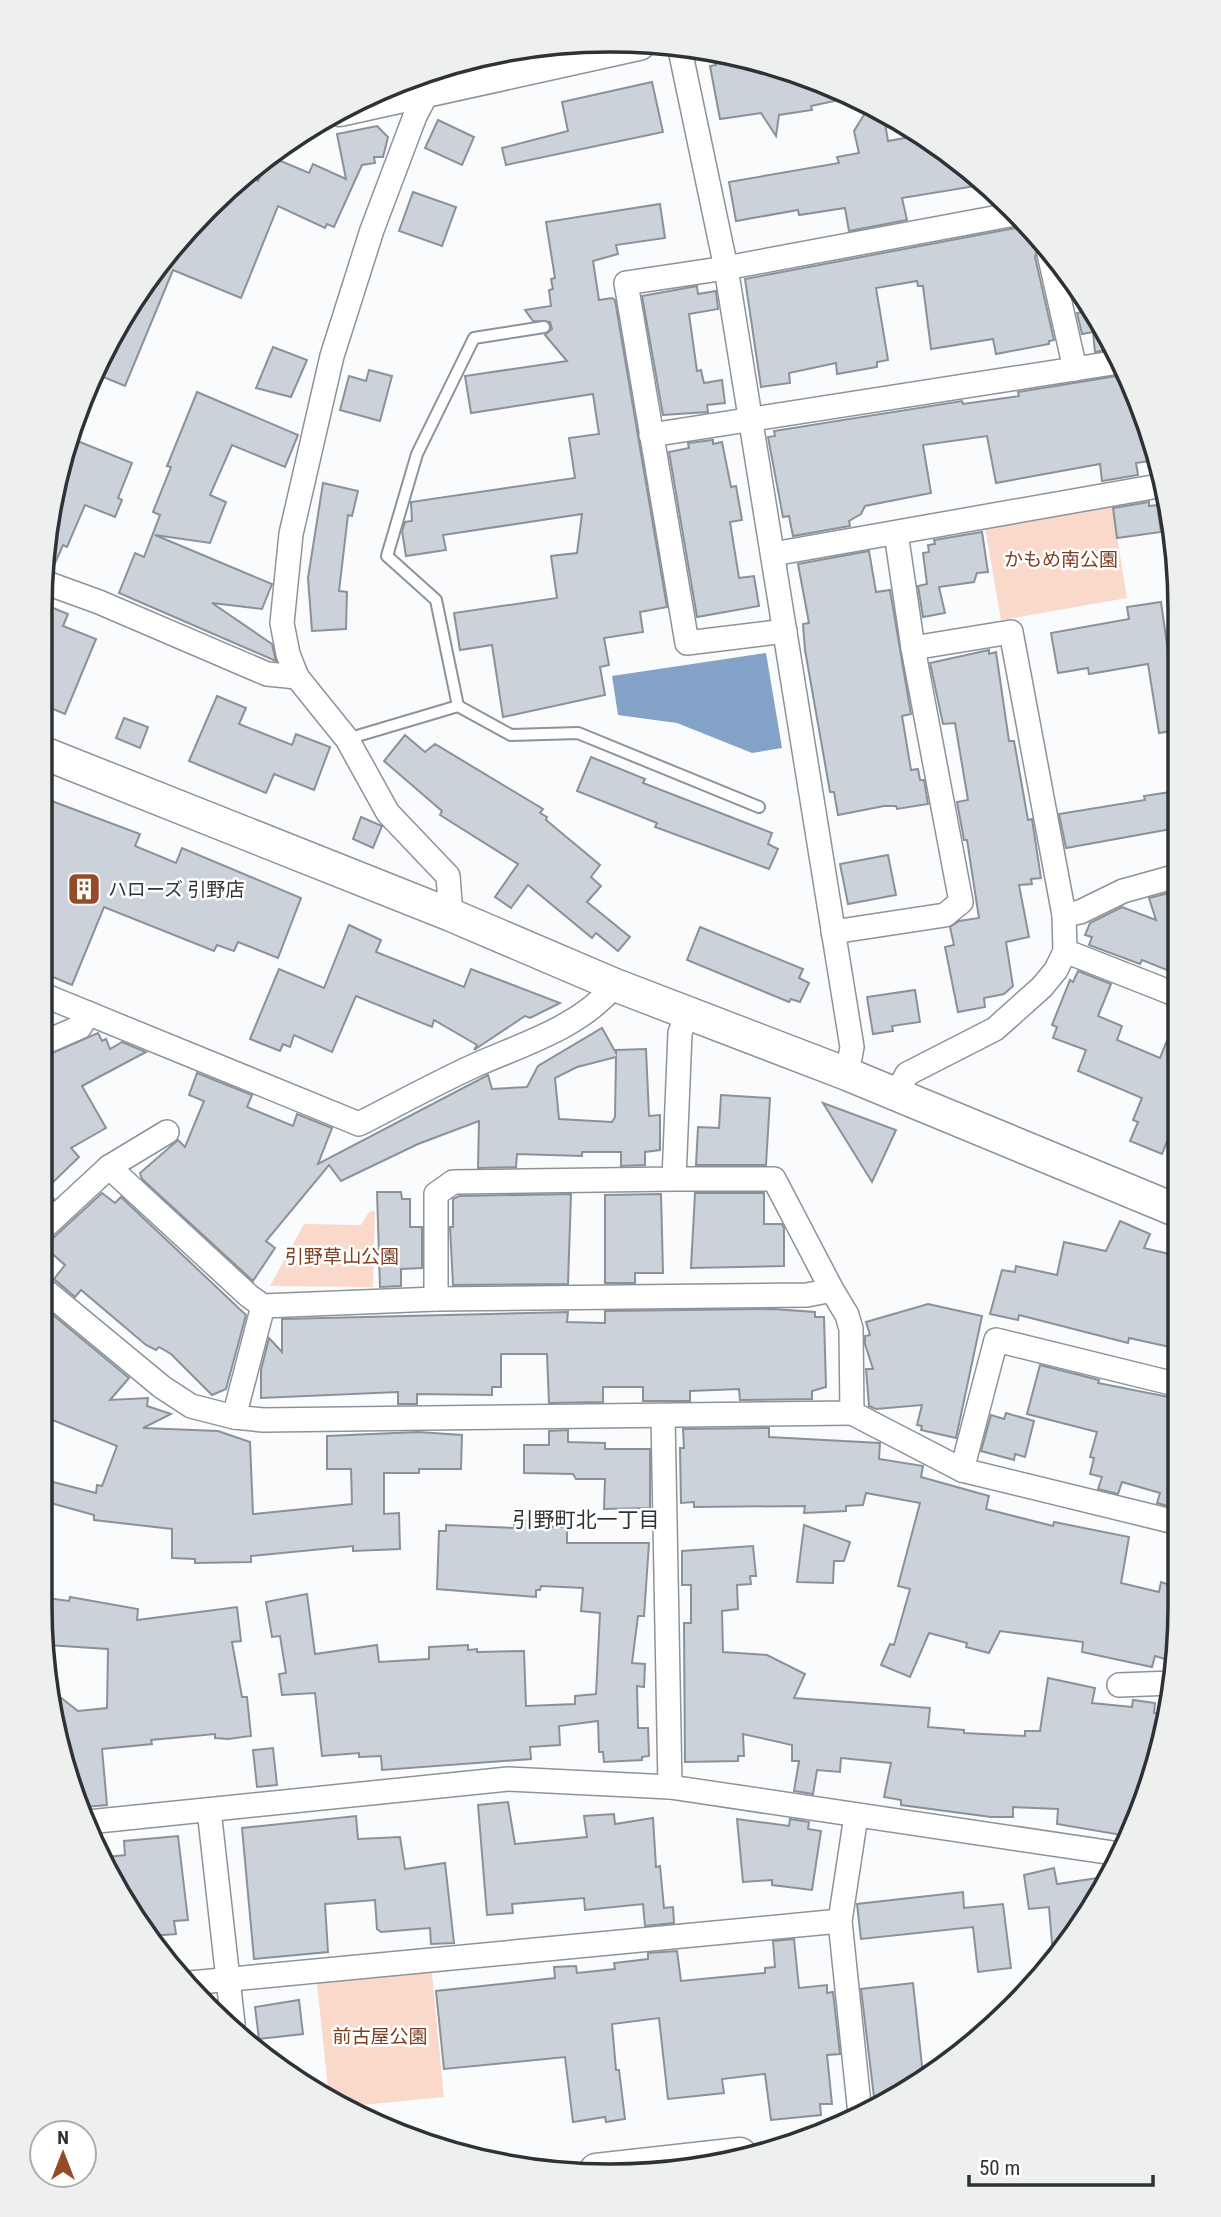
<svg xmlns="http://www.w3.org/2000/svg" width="1221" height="2217" font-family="'Roboto Condensed','Noto Sans JP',sans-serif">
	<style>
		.green { fill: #fad9ca }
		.water { fill: #84a1c7 }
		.building { fill: #cbd2da; stroke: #8b9199; stroke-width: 2; fill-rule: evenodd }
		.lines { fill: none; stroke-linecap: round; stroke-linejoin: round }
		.lane-casing { stroke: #8d939b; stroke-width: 14 }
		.street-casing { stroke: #8d939b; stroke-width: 26 }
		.secondary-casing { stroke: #8d939b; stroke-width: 35 }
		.lane { stroke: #fff; stroke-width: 10 }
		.street { stroke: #fff; stroke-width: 23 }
		.secondary { stroke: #fff; stroke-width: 32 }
		.labels { text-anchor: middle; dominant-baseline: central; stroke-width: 5; stroke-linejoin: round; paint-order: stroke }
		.park-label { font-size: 19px; fill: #7c3f1f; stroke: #fff }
		.poi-label { font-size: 19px; fill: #2f3235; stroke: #fff; text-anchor: start }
		.neighbourhood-label { font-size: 21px; fill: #2f3235; stroke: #fff }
		.rim { fill: none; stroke: #2f3235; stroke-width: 3.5 }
	</style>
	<rect width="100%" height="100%" fill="#fafbfd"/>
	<g class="green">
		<polygon points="1111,500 1127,598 1001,620 984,522"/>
		<polygon points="375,1211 373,1287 270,1286 304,1224 361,1225 369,1212"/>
		<polygon points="431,1964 444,2097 351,2106 329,2097 316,1975"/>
	</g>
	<polygon class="water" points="766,653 782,748 752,753 677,723 618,715 612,676"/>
	<g class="building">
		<polygon points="737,57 793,70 853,97 811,106 812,110 779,115 776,136 761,113 720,119 710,66 716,65 715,61"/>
		<polygon points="652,82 663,132 506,165 502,148 568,131 562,102"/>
		<polygon points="870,105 883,111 888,141 921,135 988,184 902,198 907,220 849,231 845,208 799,215 798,210 736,221 729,182 839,163 837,157 859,153 854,131"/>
		<polygon points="438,120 474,137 462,165 425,148"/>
		<polygon points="377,126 388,137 383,157 374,157 375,163 362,165 334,227 327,224 325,228 278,206 241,298 173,270 125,386 96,374 116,326 182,235 245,175 258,181 269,156 309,173 313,164 346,179 337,134"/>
		<polygon points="413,192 456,207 442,246 399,231"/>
		<polygon points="660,204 665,238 616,245 618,254 593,261 599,300 612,298 615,300 667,607 640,612 643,632 604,638 609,665 600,667 605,695 503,717 492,645 460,650 454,613 557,598 551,556 577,553 582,514 443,535 446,550 406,556 402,531 405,522 412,521 411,502 575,478 569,438 599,434 593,394 471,413 465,376 567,361 545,335 552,329 550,322 533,321 525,310 551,306 549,290 553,289 551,279 555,278 546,222"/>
		<polygon points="1026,226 1040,242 1035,257 1054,340 1049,341 1049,344 996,354 993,339 931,349 923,286 918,286 917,281 876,288 888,360 877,362 877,367 837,374 836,363 789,373 790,383 761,387 745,279"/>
		<polygon points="697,286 698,294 716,291 718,309 689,314 697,371 701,370 704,383 722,380 725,403 707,405 708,412 663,415 642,296"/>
		<polygon points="1093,310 1093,311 1112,349 1095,352 1093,332 1082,334 1077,313"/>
		<polygon points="273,347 307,360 291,397 256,388"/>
		<polygon points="369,370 392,376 380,421 340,410 349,376 366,381"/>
		<polygon points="1123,375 1125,385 1129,384 1150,427 1156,460 1136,463 1138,475 1102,481 1100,464 996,483 987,436 923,445 931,493 865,506 861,514 849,521 850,526 793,536 789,516 783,517 768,437 775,436 774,431 962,401 963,404 1019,396 1018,392"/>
		<polygon points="197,392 298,435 285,467 232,445 210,495 226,502 210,543 155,535 272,584 262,609 212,603 272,644 276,661 119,593 135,553 144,557 160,515 153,512 171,467 167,466"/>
		<polygon points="70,438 132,463 118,498 122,500 115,517 85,505 67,547 63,545 52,570 42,567 60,463"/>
		<polygon points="713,440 713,444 722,442 731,487 736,486 742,520 730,522 739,578 754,576 759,606 697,617 669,452 689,448 688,443"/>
		<polygon points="323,483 358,491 352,516 348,515 339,591 347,592 346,629 312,631 308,578"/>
		<polygon points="1149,502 1149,506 1157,505 1161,532 1117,538 1113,508"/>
		<polygon points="982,532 988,572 977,573 974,582 939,587 945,613 923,617 918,586 927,584 923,553 929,552 928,545 935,544 934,540"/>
		<polygon points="869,551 876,592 890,590 911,714 902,716 911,770 918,769 920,780 924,780 928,804 897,809 896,806 884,806 838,815 834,792 830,792 805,650 803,624 809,623 798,564"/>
		<polygon points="1161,602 1170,666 1176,665 1177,730 1159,733 1148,664 1089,674 1088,668 1058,673 1051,633 1129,619 1127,607"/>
		<polygon points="41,603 68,614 63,626 96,639 65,714 41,704"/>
		<polygon points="989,650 989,654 996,652 1009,741 1014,741 1028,820 1032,819 1041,878 1031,879 1032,884 1019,885 1029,937 1006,942 1013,986 1004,994 984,998 985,1007 958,1012 945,947 954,945 950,927 959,921 979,918 967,840 964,840 957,802 968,800 955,723 943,724 930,663"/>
		<polygon points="217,696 246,708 239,724 292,745 296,734 330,747 314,790 274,774 266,793 189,761"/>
		<polygon points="124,718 148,727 140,748 116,738"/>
		<polygon points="405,735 425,752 435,744 543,809 540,813 547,817 546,820 600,865 591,877 601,886 587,902 630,937 618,951 596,933 592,938 528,885 511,908 495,897 518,864 440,815 442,811 384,761"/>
		<polygon points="591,757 645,779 643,783 772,833 768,844 778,849 769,869 655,827 657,823 577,791"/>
		<polygon points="1177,791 1177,828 1066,848 1059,814 1145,800 1144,796"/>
		<polygon points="41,797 140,834 135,846 176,863 182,848 301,898 278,958 238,942 234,951 217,945 214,951 104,907 72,985 41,972"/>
		<polygon points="361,817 382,826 373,848 353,839"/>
		<polygon points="888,855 896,895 848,904 840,864"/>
		<polygon points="1177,891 1177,972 1173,973 1168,967 1167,970 1142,960 1140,964 1089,945 1092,937 1085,935 1090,923 1122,907 1156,920 1149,898"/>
		<polygon points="349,925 381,940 376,952 464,987 471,969 560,1003 530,1018 525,1016 474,1050 477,1045 434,1020 432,1027 356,996 332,1052 294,1035 290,1047 283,1044 280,1051 250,1039 279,969 324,988"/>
		<polygon points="700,927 803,969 799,978 809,983 800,1002 791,999 789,1002 687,960"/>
		<polygon points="1078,971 1111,984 1098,1016 1122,1026 1117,1040 1160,1058 1177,1016 1178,1137 1170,1134 1162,1154 1130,1141 1138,1122 1133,1120 1142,1098 1078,1071 1086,1050 1053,1038 1057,1027 1052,1025 1070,980 1073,982"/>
		<polygon points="915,990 920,1022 892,1026 893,1031 873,1034 867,997"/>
		<path d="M602,1028L616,1053V1050L646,1049L649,1116L660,1115V1150L645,1152V1165L621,1166V1152H582V1156L517,1154L516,1167L478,1168L479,1121L418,1144L341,1181L329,1165L266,1241L275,1248L253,1281L142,1179L140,1173L178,1140L185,1147L204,1101L189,1095L197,1073L252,1095L247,1107L293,1126L297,1114L332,1128L318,1164L488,1075L492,1089L527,1087L538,1066ZM616,1057L615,1117L612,1122L559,1119L555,1078L577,1067Z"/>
		<polygon points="98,1033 102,1041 106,1039 110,1049 122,1042 146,1052 82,1086 106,1128 71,1148 79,1157 45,1190 54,1199 41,1211 41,1058"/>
		<polygon points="721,1095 770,1098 766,1165 696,1165 698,1127 719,1128"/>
		<polygon points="823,1103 896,1130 872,1182"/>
		<polygon points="377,1192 401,1192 402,1199 410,1199 410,1227 422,1227 422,1268 401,1269 401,1286 380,1287"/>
		<polygon points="102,1193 115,1203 121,1197 246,1315 226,1389 212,1395 171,1354 159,1347 156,1350 146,1345 81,1290 75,1297 54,1279 65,1265 41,1244 51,1240"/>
		<polygon points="695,1193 764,1193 764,1224 782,1224 784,1228 784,1266 691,1268"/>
		<polygon points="571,1194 568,1284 453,1285 450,1227 453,1227 453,1199 459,1196"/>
		<polygon points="661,1194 663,1273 635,1273 635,1283 605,1283 605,1195"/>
		<polygon points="1120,1221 1150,1234 1144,1248 1178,1256 1179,1349 1129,1338 1128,1343 1019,1315 1018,1320 990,1314 1002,1270 1015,1272 1016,1266 1057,1275 1064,1242 1106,1251"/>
		<polygon points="928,1304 982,1316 956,1438 921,1430 922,1426 917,1425 922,1405 876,1409 869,1406 866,1369 873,1369 865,1344 865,1336 870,1335 866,1322"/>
		<polygon points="41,1305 129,1378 110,1400 148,1398 147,1406 171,1414 143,1428 218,1431 250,1442 253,1514 352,1504 351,1469 327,1469 327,1436 418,1432 462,1435 461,1469 419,1469 419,1473 384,1473 384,1514 399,1513 400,1549 353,1551 353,1546 251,1556 251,1562 195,1563 195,1559 172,1558 172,1529 94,1520 94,1515 47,1502 53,1482 96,1493 97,1485 102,1486 117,1446 40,1415"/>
		<polygon points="773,1309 815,1312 815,1317 824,1317 826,1387 812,1391 812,1399 740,1400 739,1389 690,1391 690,1401 643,1401 643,1387 603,1387 603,1402 549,1403 547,1354 501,1354 501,1387 492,1387 492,1395 417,1394 417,1404 398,1404 398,1392 261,1398 261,1370 269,1338 282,1352 282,1319 568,1312 567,1322 605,1323 605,1311"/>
		<polygon points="1040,1365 1099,1380 1098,1383 1179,1399 1179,1509 1157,1503 1160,1493 1122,1482 1118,1494 1098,1489 1102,1477 1090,1474 1094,1458 1090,1457 1097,1432 1027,1414"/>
		<polygon points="1006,1413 1034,1421 1025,1457 1015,1454 1014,1460 981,1451 991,1415 1004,1419"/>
		<polygon points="769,1428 769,1437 880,1443 879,1459 923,1466 921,1477 989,1496 986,1509 1053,1526 1054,1522 1129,1537 1121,1583 1159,1592 1161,1582 1179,1588 1180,1643 1175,1662 1155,1656 1152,1667 1082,1652 1083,1642 1000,1631 989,1653 966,1647 967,1643 929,1633 910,1677 881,1665 890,1644 894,1645 910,1589 898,1586 920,1503 866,1493 863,1505 846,1506 846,1511 804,1513 805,1506 694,1507 694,1502 681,1503 680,1448 684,1448 683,1429"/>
		<polygon points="568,1430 568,1442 605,1443 605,1449 650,1449 650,1508 604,1509 605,1479 576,1479 573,1474 524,1473 524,1445 549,1445 549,1431"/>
		<polygon points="514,1520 533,1520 533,1526 567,1527 567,1543 649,1543 644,1616 638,1616 632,1663 645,1664 644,1687 637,1686 638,1728 648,1728 649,1756 642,1757 642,1760 604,1762 603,1752 599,1752 598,1721 559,1726 560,1745 530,1747 531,1759 382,1770 381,1756 359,1757 359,1753 322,1756 315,1693 282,1695 279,1674 286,1673 280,1636 272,1637 266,1602 307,1594 315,1654 377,1645 379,1662 429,1659 429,1647 468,1645 468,1650 477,1649 477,1652 524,1651 526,1706 575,1704 575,1696 596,1694 600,1613 581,1611 583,1588 541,1586 540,1590 536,1590 536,1597 437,1589 439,1531 446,1531 446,1525 514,1528"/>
		<polygon points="804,1525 850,1542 844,1561 834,1561 833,1583 797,1582"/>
		<polygon points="753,1546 756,1576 750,1576 751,1584 737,1585 738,1609 722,1611 723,1652 767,1655 805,1674 794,1698 930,1708 928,1727 964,1730 964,1733 1025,1736 1025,1731 1040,1731 1048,1678 1095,1688 1092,1703 1132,1707 1133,1700 1155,1703 1154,1713 1168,1715 1161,1754 1127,1836 1057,1824 1058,1809 1013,1807 1013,1817 991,1817 901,1805 901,1800 884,1797 891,1763 841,1758 840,1772 817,1770 813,1794 794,1791 799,1761 792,1761 792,1745 743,1734 744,1756 738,1756 738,1761 685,1762 684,1623 691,1623 691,1585 682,1585 682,1551"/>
		<polygon points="70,1597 138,1609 137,1620 237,1607 241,1641 232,1642 242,1697 247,1697 251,1736 228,1739 215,1738 215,1734 151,1740 152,1744 102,1749 107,1805 85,1807 82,1784 70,1785 55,1693 78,1711 107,1708 108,1649 47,1645 44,1628 46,1598 69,1601"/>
		<polygon points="273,1748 277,1785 257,1787 253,1750"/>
		<polygon points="508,1802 515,1844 587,1837 584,1816 614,1814 615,1824 653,1818 656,1867 660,1866 664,1908 673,1907 674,1923 645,1926 643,1904 585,1910 584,1898 512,1904 513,1913 487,1915 478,1805"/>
		<polygon points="356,1816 358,1839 400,1837 405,1869 445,1863 454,1943 431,1944 430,1928 381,1932 377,1929 375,1900 325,1904 328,1952 254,1959 242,1828"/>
		<polygon points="737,1819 789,1826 790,1819 809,1822 808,1829 821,1831 812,1890 772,1885 772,1880 743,1882"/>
		<polygon points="178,1836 188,1920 174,1921 176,1934 149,1936 106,1857 125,1855 124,1841"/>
		<polygon points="1054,1868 1057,1884 1111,1876 1105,1891 1053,1955 1049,1907 1029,1909 1024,1875"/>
		<polygon points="963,1892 964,1908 1003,1904 1011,1968 978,1972 973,1927 861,1939 857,1904"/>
		<polygon points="794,1939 799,1988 827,1985 827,1993 833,1992 840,2054 827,2055 832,2104 820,2104 821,2115 771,2120 765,2074 722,2079 724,2093 668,2099 659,2018 612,2024 616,2070 619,2070 625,2119 606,2122 605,2117 573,2122 565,2057 444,2069 436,1991 555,1978 554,1967 576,1966 577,1973 615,1969 614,1963 648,1959 648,1953 677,1951 681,1981 765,1973 765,1968 775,1967 773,1941"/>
		<polygon points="913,1983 923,2075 892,2094 874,2097 861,1989"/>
		<polygon points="299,2000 303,2034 259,2039 255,2007"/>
	</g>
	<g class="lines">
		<defs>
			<g id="lane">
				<polyline points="458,706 511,735 578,733 759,807"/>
				<polyline points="347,739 458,706 436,600 387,556 417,454 474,338 544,327"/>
			</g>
			<g id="street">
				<polyline points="679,45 726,268 852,1047 847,1074"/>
				<polyline points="440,68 415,116 372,230 332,356 291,534 282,623 288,654 297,677 347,739 388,813 448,876 451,915"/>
				<polyline points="1049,254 1075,369"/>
				<polyline points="651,435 1119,362"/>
				<polyline points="773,554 1164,485"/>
				<polyline points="41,581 99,602 267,674 297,677"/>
				<polyline points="785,631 687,643 626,283 726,268 1015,214"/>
				<polyline points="1064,915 1080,912 1123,891 1177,876"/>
				<polyline points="833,932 945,915 961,902 913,648 896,533"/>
				<polyline points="1065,951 1177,995"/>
				<path d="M41,994L359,1124C398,1104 438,1082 478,1064C526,1043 580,1027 615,985"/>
				<polyline points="41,1044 80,1027 88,1013"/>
				<polyline points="896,1094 907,1074 995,1029 1042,987 1056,970 1065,951 1064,915 1011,632 913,648"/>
				<polyline points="109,1167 167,1132"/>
				<polyline points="674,1179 774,1179 832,1290 807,1295 436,1299 436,1194 453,1182 674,1179 680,1033 688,1011"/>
				<polyline points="41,1230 109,1167 249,1296 263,1306"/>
				<polyline points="41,1287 162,1387 191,1406 234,1417"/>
				<polyline points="436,1299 263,1306 234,1417 263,1420 852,1413 851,1329 847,1315 832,1290"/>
				<polyline points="852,1413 962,1470 1179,1523"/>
				<polyline points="663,1416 670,1787"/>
				<polyline points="962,1470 996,1340 1179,1385"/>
				<polyline points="1119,1685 1173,1683"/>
				<polyline points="209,1810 233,2024"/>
				<polyline points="856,1816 840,1921 860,2114"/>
				<polyline points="88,1822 508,1779 670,1787 1120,1854"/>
				<polyline points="190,1983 840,1921"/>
			</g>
			<g id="secondary">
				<polyline points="340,110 639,44"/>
				<polyline points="41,752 451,915 615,985 847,1074 1178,1211"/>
				<polyline points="596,2170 740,2154"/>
			</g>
		</defs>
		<use href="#lane" class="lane-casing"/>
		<use href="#street" class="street-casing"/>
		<use href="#secondary" class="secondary-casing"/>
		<use href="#lane" class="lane"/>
		<use href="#street" class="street"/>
		<use href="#secondary" class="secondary"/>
	</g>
	<defs>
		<symbol id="building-square" viewBox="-11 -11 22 22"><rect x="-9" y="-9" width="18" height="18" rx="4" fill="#934c27" stroke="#fff"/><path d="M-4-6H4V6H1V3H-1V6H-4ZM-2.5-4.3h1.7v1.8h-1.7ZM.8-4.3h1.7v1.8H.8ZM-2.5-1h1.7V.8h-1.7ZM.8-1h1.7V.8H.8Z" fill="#fff"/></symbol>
	</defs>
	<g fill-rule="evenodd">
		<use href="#building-square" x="65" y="870" width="38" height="38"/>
	</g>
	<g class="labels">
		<g class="park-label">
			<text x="1061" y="559">かもめ南公園</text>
			<text x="342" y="1256">引野草山公園</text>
			<text x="380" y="2036">前古屋公園</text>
		</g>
		<g class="poi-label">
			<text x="108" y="889">ハローズ 引野店</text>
		</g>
		<g class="neighbourhood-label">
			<text x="586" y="1520">引野町北一丁目</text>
		</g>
	</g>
	<path d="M0 0H1221V2217H0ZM610 52H610A558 558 0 0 1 1168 610V1606A558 558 0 0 1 610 2164H610A558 558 0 0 1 52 1606V610A558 558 0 0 1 610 52Z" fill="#eeefef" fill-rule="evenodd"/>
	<path class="rim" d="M610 52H610A558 558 0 0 1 1168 610V1606A558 558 0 0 1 610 2164H610A558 558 0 0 1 52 1606V610A558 558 0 0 1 610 52Z"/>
	<g transform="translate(63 2154)"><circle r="33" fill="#ffffff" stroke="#acadae" stroke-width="2"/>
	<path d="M0-5L12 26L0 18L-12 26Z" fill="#934c27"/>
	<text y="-10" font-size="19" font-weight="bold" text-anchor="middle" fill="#2f3235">N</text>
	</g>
	<path d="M969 2175v10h184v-10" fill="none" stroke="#2f3235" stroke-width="3.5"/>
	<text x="979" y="2175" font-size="21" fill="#2f3235" stroke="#ffffff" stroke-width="5" paint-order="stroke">50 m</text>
</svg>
